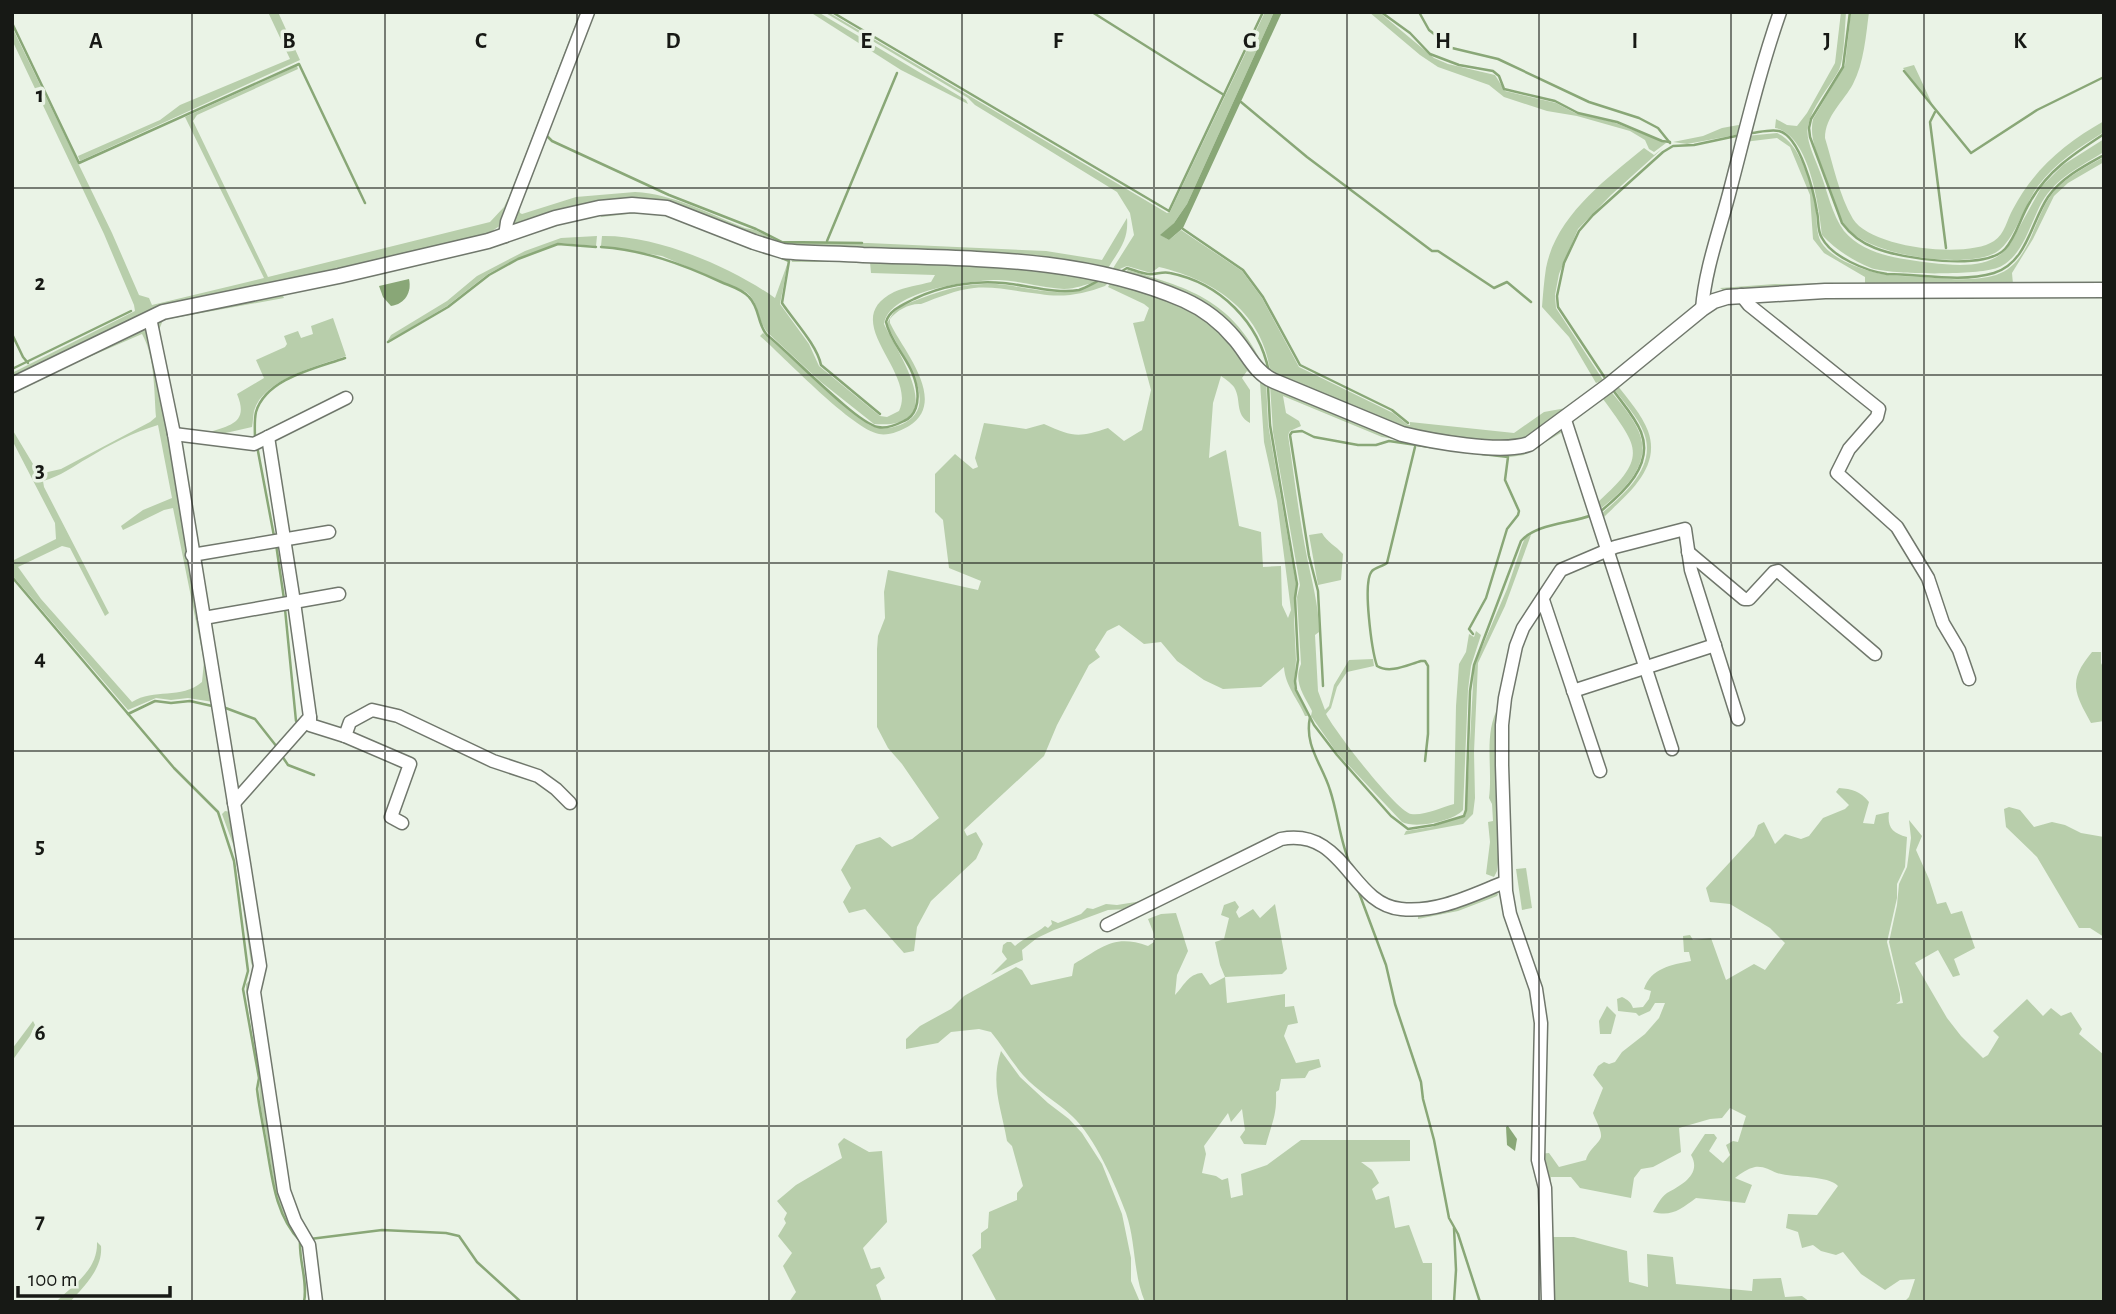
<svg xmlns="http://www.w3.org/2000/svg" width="2116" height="1314" font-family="'Alegreya Sans',sans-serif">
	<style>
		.green { fill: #b8ceab; fill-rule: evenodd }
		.water { fill: #89a777 }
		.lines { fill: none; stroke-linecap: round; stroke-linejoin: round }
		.stream { stroke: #89a777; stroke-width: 2.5 }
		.minor-casing { stroke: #70776c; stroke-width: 15 }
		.tertiary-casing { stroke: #70776c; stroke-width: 17 }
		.minor { stroke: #fff; stroke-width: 12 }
		.tertiary { stroke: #fff; stroke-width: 14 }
		.grid { fill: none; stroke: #171915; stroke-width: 2; stroke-opacity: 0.55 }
		.grid-label { font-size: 23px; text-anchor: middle; font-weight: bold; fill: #171915; stroke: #eaf3e6; stroke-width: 7; stroke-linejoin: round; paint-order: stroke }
	</style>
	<rect width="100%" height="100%" fill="#eaf3e6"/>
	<g class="green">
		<polygon points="268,12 278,12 300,60 80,161 78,156 160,120 180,105 290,59"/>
		<polygon points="580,12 585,12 501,225 486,235 162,309 12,379 12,373 135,311 134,305 104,234 12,40 12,27 112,233 139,295 149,298 152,305 264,278 185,117 297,66 298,69 197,115 193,121 268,277 490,222 504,207 511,192"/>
		<polygon points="810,12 818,12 966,100 968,104 901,70"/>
		<path d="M824,12H828L1167,213L1170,212L1265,12H1274L1187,204L1174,223L1161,235L1169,240L1181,230L1242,271L1262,298L1299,367L1393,413L1408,425H1410V422L1514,433L1544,412L1566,408C1554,419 1536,434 1520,439C1492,447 1443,437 1415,432L1271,376C1264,313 1217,281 1159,267L1151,273L1127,266L1110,273L1134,235L1130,213L1117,192L975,105L968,98Z"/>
		<polygon points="1369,12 1379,12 1434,58 1448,64 1495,75 1505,91 1556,103 1575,113 1613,122 1666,143 1654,152 1649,149 1645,140 1630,131 1577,116 1547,111 1504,97 1489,85 1438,67 1420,55"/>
		<path d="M1841,12H1846C1845,26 1844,60 1839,70C1829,88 1812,106 1808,126C1805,140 1815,158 1820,172C1827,190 1832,215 1844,231C1865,256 1902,259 1932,263C1959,266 1994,269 2010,244L2042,186L2063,165L2104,139V152C2081,166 2056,178 2042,202C2032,220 2026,244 2012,258C2007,263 2000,268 1993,269C1972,275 1891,275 1871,268C1853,261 1835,249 1822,235C1819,206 1809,134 1775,128L1776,119L1787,125L1797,126L1807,113L1835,63Z"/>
		<path d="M1851,12H1869C1866,35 1864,63 1853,84C1844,101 1825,116 1825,138C1833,164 1839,195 1853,219C1871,248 1967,259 1994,241C2005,234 2007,219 2013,209C2034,169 2065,143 2104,121V132C2080,147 2055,163 2038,186C2025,203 2014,243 1995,253C1964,269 1872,256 1848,229C1835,214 1830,189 1823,170C1817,153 1809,137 1813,119L1845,65Z"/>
		<polygon points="1914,65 1935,110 1903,68"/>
		<polygon points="1744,124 1741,134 1687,144 1673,142 1703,136 1722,128"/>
		<path d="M1777,133C1800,142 1813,187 1816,211C1817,221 1816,233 1821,242C1834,263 1878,276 1901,276C1932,276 1967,284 1996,275C2032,263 2033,215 2055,190C2068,176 2087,166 2104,157V162L2068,183L2054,196L2033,239L2012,273L2013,284L2104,283V286H1774L1726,292L1720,288L1775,284L1865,283V277L1824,253L1813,239L1810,195L1790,147L1777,138L1744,142L1746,136Z"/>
		<path d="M1644,148L1654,155L1663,148L1611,195L1578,229L1559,274L1555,295L1556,308L1603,380L1596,383L1569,337L1542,307C1543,294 1544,281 1546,268C1556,216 1605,180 1644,148Z"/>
		<path d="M635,192C674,194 709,214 745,228L755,230L782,243H868L1046,251L1102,260L1127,218C1129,241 1118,251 1107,270L787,247L662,203L513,226L511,223L519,205L520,213L522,214L576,197Z"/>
		<path d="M651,208L750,244L1061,268L1108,283L1105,286C1084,294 1063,298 1040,294C1019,292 996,286 974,288C956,290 939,297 921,304C910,303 897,310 890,319V323C902,349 949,401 909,426C901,431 888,436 879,434C852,429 784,357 760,336L763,333L868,424C878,430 889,429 900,425C948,406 894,347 887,323L894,312L900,307C928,295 953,285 984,284C1020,282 1063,304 1095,283C1085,284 1076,289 1064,289C1042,288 1021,281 999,280C972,280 889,290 884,324C898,354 953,430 874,424L821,382L768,333C757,321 760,303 746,292L662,256L601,246L602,236C657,235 731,267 775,298L788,262L780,304L809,344L819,366L880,416L887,417L899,411C918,372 836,321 894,292C905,287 919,285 931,282L935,275L871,273L870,262H792L791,259C745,256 707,222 661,214C642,211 620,215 601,217L602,212Z"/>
		<polygon points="597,236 596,246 560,243 517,259 488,274 447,306 387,342 391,335 447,301 477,276 525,251 561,238"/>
		<path d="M1128,270C1194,289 1233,302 1264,367L1240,337L1120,275Z"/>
		<path d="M1113,279L1199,311L1266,380L1268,424L1296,584L1294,619L1296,660L1294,686L1308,716H1305C1298,699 1285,686 1284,667L1261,687L1223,689L1204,680L1177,661L1161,642L1144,644L1119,625L1107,631L1095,650L1100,657L1089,665L1057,725L1044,756L964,830L967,836L976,832L983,844L976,859L931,901L917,927L914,951L904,953L865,909L849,913L843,902L851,888L841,870L856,845L880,837L892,847L912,839L939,818L902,764L888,748L877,727V649L878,636L885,618L884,592L888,570L978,590L981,581L949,568L943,520L935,512V474L955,454L973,469L978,467L975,458L984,423L1026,429L1044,424C1073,437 1078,438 1108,428L1124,441L1142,430L1151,390L1133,323L1144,321L1149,308L1144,304L1108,287ZM1247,371L1260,382L1264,442L1277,501L1291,610L1288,618L1282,605L1281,566L1263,567L1261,532L1239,526L1226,450L1209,458L1213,403L1221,376C1224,378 1231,383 1234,387C1242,400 1234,414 1250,423V390L1242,378Z"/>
		<path d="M281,291L284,298L163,320L159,330L160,345L175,423L186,432H201L198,435L176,430C168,417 153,332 158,319L171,313Z"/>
		<path d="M333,318L346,356C318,366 263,379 254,411C253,416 253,422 252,427L208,437L207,433C231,425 249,423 237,394L264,378L256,360L285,347L287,344L284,336L298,331L301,338L313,334L311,326Z"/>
		<path d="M145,325L153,344L213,702L188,698L171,700L156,698L128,710L12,575V561L56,539L55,523L12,440V429L39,474L61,469L150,422L156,417C154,391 155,357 142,334L66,367L39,376ZM158,425L172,498L143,510L121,526L123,530L164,510L173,508L204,661L202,682C181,700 154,688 132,702L41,599L18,567L62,546L70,548L105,616L109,613L44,487L43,481C61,476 72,467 88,458C109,445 134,432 158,425Z"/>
		<path d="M1270,385L1385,433L1511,451L1561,425L1564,431L1524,455L1510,457L1382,437L1283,396L1286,413L1299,421L1301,426L1290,431L1288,435C1294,475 1299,517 1307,557C1312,582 1319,606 1319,632L1315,635L1318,691L1325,710L1329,706L1334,685L1349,660L1373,659L1374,666L1347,672L1337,687L1331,708L1326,714C1334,730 1396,811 1411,814C1424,816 1442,807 1454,804L1456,706L1459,664L1466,652L1469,634L1474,637L1476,631L1481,635L1471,666L1468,690L1463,810C1454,821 1416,829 1402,822L1337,753L1311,716L1312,711C1304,695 1293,682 1301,664L1297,597L1300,585L1273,432Z"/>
		<path d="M1617,385C1628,399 1642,415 1648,431C1662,469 1625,496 1602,519L1601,514C1624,494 1657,467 1644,433C1638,417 1623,401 1613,388Z"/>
		<path d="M1610,390C1620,403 1633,417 1639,432C1653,465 1622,492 1599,510L1598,502C1651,455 1637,447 1601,396Z"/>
		<path d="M1322,533C1327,542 1336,546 1343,554L1341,580L1318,585L1309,535Z"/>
		<polygon points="1531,535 1505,606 1478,663 1474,752 1475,798 1473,814 1463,824 1404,835 1406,831 1432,827 1466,815 1474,666 1507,589 1522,545 1525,538"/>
		<path d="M2092,652H2101V663L2104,669V721L2091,723C2075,693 2067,682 2092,652Z"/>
		<path d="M1499,706V855L1497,871L1494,877L1486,874L1490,842L1488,822L1493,821L1492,804L1489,798C1493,768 1483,733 1499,706Z"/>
		<path d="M1839,788C1852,789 1860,791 1869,802L1863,823L1874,824L1876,815L1889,812C1887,827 1892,833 1907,837L1905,867L1897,884V898L1887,942L1900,994V1001L1896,1004L1903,1003L1902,998L1889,942L1897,905L1899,884L1907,867L1911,838L1909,820L1922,836L1916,850L1929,879L1937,904L1946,902L1951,914L1962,911L1975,948L1954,959L1960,975L1953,977L1938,950L1915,963L1947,1018L1961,1036L1983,1058L1988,1055L1999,1037L1993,1031L2027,999L2043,1016L2051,1008L2061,1016L2071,1012L2082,1029L2079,1034L2104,1055V1302H1904L1909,1297L1915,1279L1900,1280L1885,1290L1861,1274L1843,1252L1836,1255L1821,1251L1813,1245L1802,1248L1798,1232L1786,1228L1788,1214L1817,1215L1838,1186C1828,1175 1793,1178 1777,1173C1769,1170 1764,1166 1755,1167C1747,1169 1741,1173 1735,1178L1752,1185L1745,1203L1696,1198C1681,1209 1672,1217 1653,1212C1657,1205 1661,1197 1667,1193C1682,1185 1702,1174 1691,1155L1705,1134H1714L1717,1138L1709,1151L1723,1163L1730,1155L1726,1145L1733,1141L1738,1142L1746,1116L1730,1108L1722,1118L1710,1119L1679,1128L1681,1152L1653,1167L1641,1169L1634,1178L1631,1198L1580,1188L1571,1177H1551L1550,1192L1539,1154L1549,1153L1559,1167L1586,1160C1589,1148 1602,1142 1601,1135C1601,1129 1595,1119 1593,1113L1603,1088L1593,1075L1598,1066L1604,1062L1609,1064L1615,1062L1622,1052L1645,1034L1659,1018L1665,1003H1655L1650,1011L1639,1016L1636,1013L1618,1011L1617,999L1622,997C1628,1000 1631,1002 1633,1008L1643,1007L1649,999L1651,991L1644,989C1651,968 1671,965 1691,961L1689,952H1684L1683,936L1690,935L1693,940L1711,938L1726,980L1754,964L1765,970L1785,943L1770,928L1730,904L1710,902L1706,888L1754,836L1758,825L1764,822L1775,844L1785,834L1801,839L1809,836L1823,818L1845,809L1849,805L1836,792Z"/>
		<polygon points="2009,807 2020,810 2034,827 2052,822 2065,825 2081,833 2104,837 2104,937 2090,928 2079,928 2037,857 2006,827 2004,809"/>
		<polygon points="225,811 231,812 256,975 251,963 234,847 222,814"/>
		<polygon points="1526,868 1532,908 1522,910 1516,869"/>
		<polygon points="1495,892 1498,894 1497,896 1458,911 1418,919 1418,912"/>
		<path d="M1142,901L1128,909L1108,910L1054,930L1037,938L1022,950L1023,960L991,975L1007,959L1002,952L1003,945L1007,942H1011L1015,946C1025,937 1036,934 1045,926L1048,928L1052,924L1051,920L1058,923L1081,914L1087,908L1093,909L1106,904L1117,905Z"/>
		<path d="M1235,901L1239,907L1236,912L1239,918L1253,909L1260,918L1275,904L1287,969L1282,974L1225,977L1227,1003L1285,994V1007L1294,1006L1298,1023L1288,1025L1284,1036L1296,1063L1319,1059L1321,1067L1309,1071L1305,1078L1281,1079L1279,1090L1276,1092C1277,1116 1272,1122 1266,1145L1244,1144L1240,1137L1245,1130L1242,1109L1231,1122L1228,1113L1204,1146L1206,1154L1202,1173L1216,1176L1222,1180L1228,1178L1231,1198L1243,1195L1241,1174L1267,1165L1301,1140H1410V1161L1361,1162L1372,1170L1379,1183L1372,1189L1376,1200L1389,1196L1395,1228L1409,1225L1423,1263H1432V1302H1145C1133,1274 1136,1242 1126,1213C1115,1184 1095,1137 1072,1116C1056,1101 1037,1091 1023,1075C1011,1061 1002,1045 991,1032L979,1029L951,1032L938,1043L906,1049V1039L920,1026L951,1009L964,996L1016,967L1022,970L1031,985L1072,976L1074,964C1103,947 1114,934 1148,946L1154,942V934L1148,919L1161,914L1176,913L1188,951L1177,975L1175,995C1184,986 1188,974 1202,973L1210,985L1225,977L1220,965L1215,942L1224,939L1229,918L1221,915L1224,905Z"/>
		<path d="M251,979L262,1075L300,1238C275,1213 273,1175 267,1142C264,1120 257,1099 260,1077L246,991V984Z"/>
		<polygon points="1607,1006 1616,1015 1611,1034 1600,1034 1599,1021"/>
		<polygon points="33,1021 35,1025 30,1036 12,1061 12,1049"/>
		<path d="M1001,1051L1020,1077L1048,1103L1069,1119L1082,1133L1102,1164L1122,1214L1131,1258V1281L1140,1302H997L972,1255L981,1248V1233L988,1228L989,1212L1017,1200V1193L1023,1186L1012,1146L1007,1141C1001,1106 990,1085 1001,1051Z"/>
		<polygon points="844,1138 869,1152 882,1151 887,1222 863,1248 871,1269 880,1267 885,1278 876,1285 882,1302 789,1302 796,1292 783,1266 792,1253 778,1236 786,1223 784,1219 787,1213 777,1201 796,1185 842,1158 838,1144"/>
		<polygon points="1549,1237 1574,1237 1627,1251 1629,1282 1648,1287 1647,1254 1673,1257 1676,1284 1752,1291 1753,1279 1781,1278 1785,1297 1802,1296 1810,1302 1550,1302"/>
		<path d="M97,1242L101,1246C103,1269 84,1286 70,1302H56C74,1284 98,1270 97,1242Z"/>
	</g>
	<g class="water">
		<polygon points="1274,12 1282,12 1183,228 1169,240 1160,235 1174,223 1187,204"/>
		<path d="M409,279C412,292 405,304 391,306L383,297L379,286Z"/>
		<polygon points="1508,1126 1517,1139 1515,1151 1507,1145 1506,1127"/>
	</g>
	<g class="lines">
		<g class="stream">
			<polyline points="832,12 1169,211 1263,12"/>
			<polyline points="1092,12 1224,95"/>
			<polyline points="1381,12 1410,33 1430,54 1459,65 1493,71 1499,76 1504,89 1555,101 1578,113 1617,122 1662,141 1670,142"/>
			<polyline points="1419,12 1429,30 1452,48 1498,59 1589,102 1639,118 1658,128 1670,143"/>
			<path d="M1850,12L1843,67L1811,119L1809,128L1810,137L1842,223C1850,234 1862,243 1875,248C1902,259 1984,271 2005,249C2016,237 2021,216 2030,202C2047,171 2075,153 2104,134"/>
			<polyline points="12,23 79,163 299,64 365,203"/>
			<polyline points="1904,71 1971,153 2037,110 2104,77"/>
			<polyline points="1241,102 1307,157 1432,251 1438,251 1494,288 1507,282 1531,302"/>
			<polyline points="1935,112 1930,122 1946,248"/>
			<path d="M1752,133C1760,132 1771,129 1779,131C1800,136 1814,192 1817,212C1819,220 1817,231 1822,238C1832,257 1866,271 1887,274C1921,274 1960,283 1994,273C2027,263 2031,222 2048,197C2061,178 2084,166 2104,155"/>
			<polyline points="547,136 552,141 669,195 756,229 782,242 862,243"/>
			<polyline points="1183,229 1243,270 1263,297 1300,365 1392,410 1408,423"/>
			<polyline points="827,241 897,73"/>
			<path d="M601,247C644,250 682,264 721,282C730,286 742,289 749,297C760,308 757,324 767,335C790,353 856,423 878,427C886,429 896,425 904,421C916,416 919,402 917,389C913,362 891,345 886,322C890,309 903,305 914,299C941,286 973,280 1003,283C1027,285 1055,294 1079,290C1085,288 1092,284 1098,281"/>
			<path d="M782,258L789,261L782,303C794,321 817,345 821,365L880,414"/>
			<path d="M1119,273L1127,268C1134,270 1141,273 1148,274C1156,275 1162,271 1170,273C1220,283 1259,322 1269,372"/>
			<polyline points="12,334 23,357 28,363"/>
			<polyline points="388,342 448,307 489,275 518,259 558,244 596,247"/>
			<polyline points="12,369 131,311"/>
			<polyline points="1605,378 1558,307 1557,296 1564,263 1579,231 1593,215 1663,152 1673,146 1694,145 1736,136"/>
			<path d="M1268,386L1270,425L1297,584L1295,598L1298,660L1295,681L1296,690L1314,725L1337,755L1391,816L1408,829L1434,825L1464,816L1466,810L1470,691L1474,665L1521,541C1537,523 1570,524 1592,515"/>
			<path d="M255,440C255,430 254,421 256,412C266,378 317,368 345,358"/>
			<polyline points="257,446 274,536"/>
			<path d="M1415,447L1387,563C1383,566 1375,568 1372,571C1362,582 1372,651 1377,666C1390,674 1407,665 1421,661H1425L1428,666V734L1425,761"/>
			<path d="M1601,511C1624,492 1654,465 1641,432C1635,417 1623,404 1613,390"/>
			<polyline points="276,544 284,599"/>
			<path d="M12,577L174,768L218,812L234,861L248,971L243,989L259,1078L257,1089C259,1107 263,1125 266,1143C272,1177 275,1215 300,1241C299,1262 308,1281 304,1302"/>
			<polyline points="285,609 296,721"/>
			<polyline points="1473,634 1469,629 1486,598 1507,529 1518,515 1519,511 1505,480 1508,457 1482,454"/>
			<polyline points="1323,686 1318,591 1309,556 1290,435 1292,432 1302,431 1314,437 1358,445 1376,445 1389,441 1430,447"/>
			<polyline points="223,707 255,719 277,747"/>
			<polyline points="128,714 155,701 171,703 190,701 212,706"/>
			<path d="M1310,717C1304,746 1322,764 1330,790C1338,814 1340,841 1350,864"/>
			<polyline points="282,756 288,765 314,775"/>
			<polyline points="1358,890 1386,965 1395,1004 1421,1082 1423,1099 1434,1140 1449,1218 1458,1234 1480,1302"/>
			<polyline points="1454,1228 1456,1270 1454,1302"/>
			<polyline points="310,1239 382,1230 446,1233 459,1236 477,1262 521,1302"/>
		</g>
		<defs>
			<g id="minor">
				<polyline points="505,236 507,222 588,12"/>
				<polyline points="1741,295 1749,305 1879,409 1877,417 1849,449 1837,473 1897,527 1928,578 1943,623 1959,650 1969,679"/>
				<path d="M1702,309C1705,270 1719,232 1729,194C1745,133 1759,72 1780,12"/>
				<polyline points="150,318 174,434 244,864 260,966 254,992 284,1191 295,1221 309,1245 316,1302"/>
				<polyline points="1565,420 1672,749"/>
				<polyline points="174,434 254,444 346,398"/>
				<polyline points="1688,552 1744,599 1749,599 1774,572 1778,571 1875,654"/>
				<polyline points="192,555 329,532"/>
				<polyline points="1543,600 1600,771"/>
				<polyline points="204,618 339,594"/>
				<polyline points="1573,691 1715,645"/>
				<polyline points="310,717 310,725 345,736 410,764 391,817 402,823"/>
				<polyline points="345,736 350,722 372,710 398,716 493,761 538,776 556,789 570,803"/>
				<polyline points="234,803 310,717 294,602 268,437"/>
				<path d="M1107,925L1281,839C1345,827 1350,904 1401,909C1438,913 1472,895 1505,882"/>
				<polyline points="1548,1302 1545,1188 1538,1160 1541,1023 1536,989 1510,914 1506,891 1502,765 1502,725 1505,698 1516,646 1523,628 1561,570 1615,547 1685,529 1691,570 1738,719"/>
			</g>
			<path id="tertiary" d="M12,385L163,312L339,276L488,241L555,218L599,208L632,205L667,208L754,242L783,251C809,254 837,253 863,255C972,259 1082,256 1184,300C1204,309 1221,322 1235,339C1248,354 1255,373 1274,381L1402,434C1431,441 1501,454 1529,444L1609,385L1702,309L1714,301L1727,297L1825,291L2104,290"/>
		</defs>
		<use href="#minor" class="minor-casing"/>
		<use href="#tertiary" class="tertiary-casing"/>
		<use href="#minor" class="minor"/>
		<use href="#tertiary" class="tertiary"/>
	</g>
	<path class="grid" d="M192,12V1302M385,12V1302M577,12V1302M769,12V1302M962,12V1302M1154,12V1302M1347,12V1302M1539,12V1302M1731,12V1302M1924,12V1302M12,188H2104M12,375H2104M12,563H2104M12,751H2104M12,939H2104M12,1126H2104"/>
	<g class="grid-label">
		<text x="96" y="48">A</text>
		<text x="289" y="48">B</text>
		<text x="481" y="48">C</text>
		<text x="673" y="48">D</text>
		<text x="866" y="48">E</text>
		<text x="1058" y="48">F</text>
		<text x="1250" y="48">G</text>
		<text x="1443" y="48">H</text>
		<text x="1635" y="48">I</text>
		<text x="1827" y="48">J</text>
		<text x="2020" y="48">K</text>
		<text x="40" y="102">1</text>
		<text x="40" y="290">2</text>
		<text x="40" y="477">3</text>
		<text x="40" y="665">4</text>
		<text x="40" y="853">5</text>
		<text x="40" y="1040">6</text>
		<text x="40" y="1228">7</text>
	</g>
	<rect width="2116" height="1314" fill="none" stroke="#171915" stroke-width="28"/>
	<path d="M18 1286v10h152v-10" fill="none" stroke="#171915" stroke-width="3.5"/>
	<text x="28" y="1286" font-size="21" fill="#171915" stroke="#eaf3e6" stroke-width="5" paint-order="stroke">100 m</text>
</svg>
